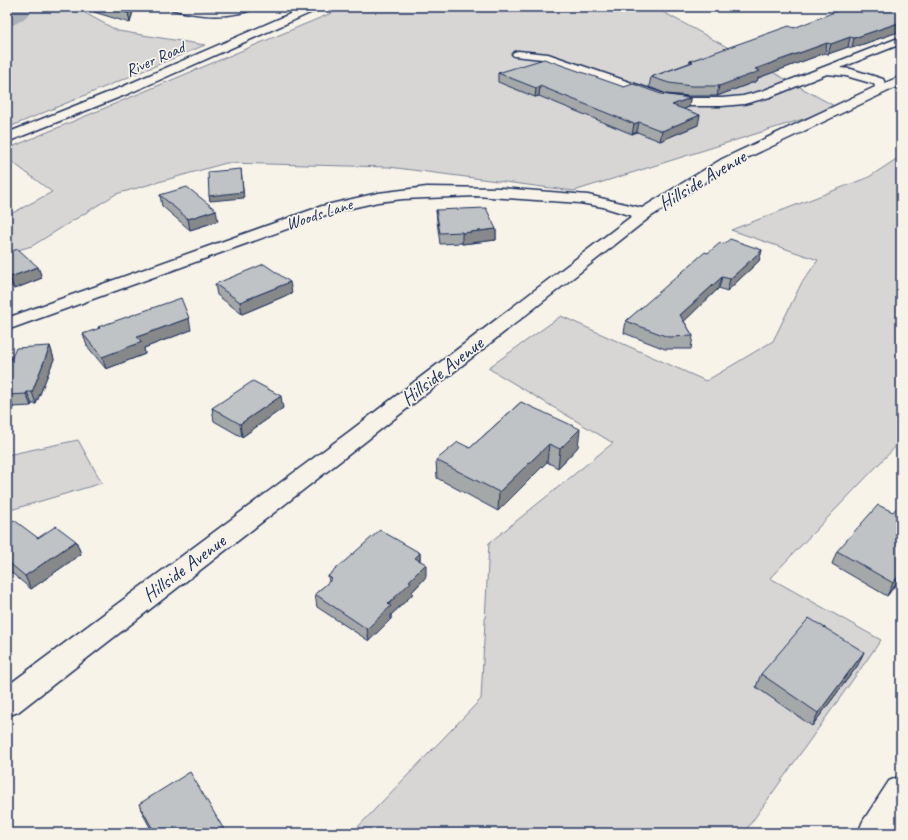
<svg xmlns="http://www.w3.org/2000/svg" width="908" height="840" font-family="Caveat,sans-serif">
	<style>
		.green { fill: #d7d6d4; stroke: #798299 }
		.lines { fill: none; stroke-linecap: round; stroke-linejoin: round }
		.river { fill: #acb0b9; fill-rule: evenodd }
		.street-casing { stroke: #1b2f5e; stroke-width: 3 }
		.secondary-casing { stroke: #1b2f5e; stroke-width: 3 }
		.street { fill: #f7f3e8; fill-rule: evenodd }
		.secondary { fill: #f7f3e8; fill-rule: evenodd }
		.wall { fill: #a5a8a9; stroke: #1b2f5e }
		.shaded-wall { fill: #86888a; stroke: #1b2f5e }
		.building { fill: #c0c3c5; stroke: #1b2f5e }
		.labels { text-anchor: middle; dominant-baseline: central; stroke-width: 3.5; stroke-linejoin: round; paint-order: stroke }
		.far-street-label { font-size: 17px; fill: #1b2f5e; stroke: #f7f3e8 }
		.street-label { font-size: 20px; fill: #1b2f5e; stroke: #f7f3e8 }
	</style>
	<rect width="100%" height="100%" fill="#f7f3e8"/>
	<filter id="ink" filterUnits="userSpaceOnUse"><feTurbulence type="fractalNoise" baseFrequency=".025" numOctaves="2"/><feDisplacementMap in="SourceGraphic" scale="8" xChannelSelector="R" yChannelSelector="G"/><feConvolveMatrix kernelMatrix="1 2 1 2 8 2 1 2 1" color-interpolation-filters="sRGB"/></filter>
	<g filter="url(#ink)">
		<g class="green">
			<polygon points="7,7 87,7 85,13 118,31 205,45 7,128"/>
			<polygon points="346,7 654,7 838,108 574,191 389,167 226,163 116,194 32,246 7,253 7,216 52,192 7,158 7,149"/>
			<polygon points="901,156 901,441 770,578 881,640 744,833 352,833 481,699 489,543 613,443 488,368 561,316 706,381 773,341 801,284 818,260 731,230 869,177"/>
			<polygon points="78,440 102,483 7,511 7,455"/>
		</g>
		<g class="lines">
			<path class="river" d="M7,7H34C28,17 18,24 7,27Z"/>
			<defs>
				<g id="street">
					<path d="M170,7C185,7 199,10 214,10C227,10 240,7 254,7C251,11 245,12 240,13C216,18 195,15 171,9Z"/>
					<polygon points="306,7 320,7 319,9 130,93 7,142 7,133 122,87"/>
					<polygon points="901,37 901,44 840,68 851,69 883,79 885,83 901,76 901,85 732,165 650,217 366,441 18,712 7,716 7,686 350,431 632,216 603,207 580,203 476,196 403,199 378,202 334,212 7,330 7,318 322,206 378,193 427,187 501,188 588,195 642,208 722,159 875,87 874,84 846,76 827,74 770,97 744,104 722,106 689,106 660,102 542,59 514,56 512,54 514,52 518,51 548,54 667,95 689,98 722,98 743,96 762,91"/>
				</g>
				<polygon id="secondary" points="901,776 901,822 894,833 858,833 863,821 889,781"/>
			</defs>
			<use href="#street" class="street-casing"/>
			<use href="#secondary" class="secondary-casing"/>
			<use href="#street" class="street"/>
			<use href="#secondary" class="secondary"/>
		</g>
		<g class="wall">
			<polygon points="92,7 134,7 130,23 94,12"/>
			<polygon points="194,7 219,7 214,8"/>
			<polygon points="901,7 901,31 852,48 848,47 828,54 825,53 758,78 757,81 717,96 689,96 667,94 649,87 651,77 689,63 690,61 794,28"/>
			<polygon points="498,73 624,87 661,94 690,98 689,107 684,109 698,125 660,141 637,132 632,134 539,96 535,97 498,82"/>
			<polygon points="160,195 218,221 190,230 162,206"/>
			<polygon points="436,210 496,229 496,240 462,244 462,243 440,244 437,221"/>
			<polygon points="724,244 762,250 759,261 727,291 719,288 684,321 693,336 691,349 665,349 624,333 626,321 708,253"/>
			<polygon points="7,253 38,267 42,278 14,289 7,280"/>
			<polygon points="215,284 292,293 242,314 217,295"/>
			<polygon points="98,327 191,330 144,348 145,354 106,369 87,346 83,334 99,329"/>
			<polygon points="50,346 54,359 36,404 32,404 31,406 13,407 11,414 7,414 7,365 9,364"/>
			<polygon points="521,402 578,447 558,468 547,462 498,511 437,478 436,460 470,448"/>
			<polygon points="212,408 283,408 242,437 214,421"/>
			<polygon points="893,512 901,578 887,596 832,564 837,551"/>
			<polygon points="7,525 38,538 76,541 81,554 31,589 7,569"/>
			<polygon points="420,553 420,561 426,577 412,592 412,595 391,615 391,619 369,641 317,607 315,594 329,582 328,576"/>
			<polygon points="858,665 812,726 756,687 761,674"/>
			<polygon points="139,804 226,833 153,833 144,816"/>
		</g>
		<g class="shaded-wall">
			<polygon points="129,7 134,7 130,23 128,13"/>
			<polygon points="901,22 901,31 852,48 854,38"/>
			<polygon points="850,37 848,47 828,54 831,44"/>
			<polygon points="827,43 825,53 758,78 757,81 717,96 719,86 755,69"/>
			<polygon points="540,86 539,96 535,97 536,88"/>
			<polygon points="690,98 689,107 670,115 672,105"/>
			<polygon points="700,115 698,125 660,141 662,131"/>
			<polygon points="639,122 637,132 632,134 634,124"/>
			<polygon points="241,169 244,198 210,201 209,196"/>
			<polygon points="216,210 218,221 190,230 188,219"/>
			<polygon points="496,229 496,240 462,244 462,233"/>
			<polygon points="762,250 759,261 727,291 730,279"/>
			<polygon points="38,267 42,278 14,289 10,277"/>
			<polygon points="722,277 719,288 678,327 680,315"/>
			<polygon points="290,282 292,293 242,314 240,302"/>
			<polygon points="189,318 191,330 144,348 145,354 106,369 102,357 137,337"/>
			<polygon points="50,346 54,359 36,404 32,392"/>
			<polygon points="27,392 32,404 31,406 26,394"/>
			<polygon points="8,395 13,407 11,414 7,405 7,398"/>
			<polygon points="281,396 283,408 242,437 240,424"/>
			<polygon points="580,429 578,447 558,468 560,449"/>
			<polygon points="549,444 547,462 498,511 499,492"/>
			<polygon points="76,541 81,554 31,589 25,576"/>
			<polygon points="420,553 420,566 415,558"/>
			<polygon points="426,564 426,577 412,592 412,595 391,615 391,619 369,641 367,629 409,581"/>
			<polygon points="901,573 901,578 887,596 893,583"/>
			<polygon points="864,652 858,665 812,726 818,713"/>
		</g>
		<g class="building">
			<polygon points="109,7 129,7 128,13"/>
			<polygon points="847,7 901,7 901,22 854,38 850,37 831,44 827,43 755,69 760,71 719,86 691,86 669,83 651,77 693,62 690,61 789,26 794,28"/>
			<polygon points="544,59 624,87 633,84 661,94 690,98 672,105 700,115 662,131 639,122 634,124 540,86 536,88 498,73"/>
			<polygon points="241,169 243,192 209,196 208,172"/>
			<polygon points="187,187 216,210 188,219 160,195"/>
			<polygon points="486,208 496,229 462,233 462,232 440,233 436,210"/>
			<polygon points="730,239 762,250 730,279 722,277 680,315 693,336 668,337 626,321 705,252 708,253 720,243 724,244"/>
			<polygon points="18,249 38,267 10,277 7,274 7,253"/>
			<polygon points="264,264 290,282 240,302 215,284"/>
			<polygon points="181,298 189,318 137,337 142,342 102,357 83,334 100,328 98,327"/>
			<polygon points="50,346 32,392 27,392 26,394 8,395 7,398 7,365 9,364 16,348"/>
			<polygon points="253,381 281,396 240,424 212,408"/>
			<polygon points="521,402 580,429 560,449 549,444 499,492 436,460 458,442 470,448"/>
			<polygon points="901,503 901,573 893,583 837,551 878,505 893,512"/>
			<polygon points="14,520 38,538 56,526 76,541 25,576 7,561 7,525"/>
			<polygon points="380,530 420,553 415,558 426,564 409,581 411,582 388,604 391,606 367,629 315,594 332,579 328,576"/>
			<polygon points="809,618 864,652 818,713 761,674"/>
			<polygon points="190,772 226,833 155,833 139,804"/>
			<polygon points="101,829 103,833 96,833"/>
		</g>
	</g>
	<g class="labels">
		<g class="far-street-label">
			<text transform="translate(155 59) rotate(-24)">River Road</text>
			<text transform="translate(319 214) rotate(-18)">Woods Lane</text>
		</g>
		<g class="street-label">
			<text transform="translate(702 180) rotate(-31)">Hillside Avenue</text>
			<text transform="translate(442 371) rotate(-38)">Hillside Avenue</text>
			<text transform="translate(184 568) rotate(-37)">Hillside Avenue</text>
		</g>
	</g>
	<rect width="908" height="840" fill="none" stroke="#f7f3e8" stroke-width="24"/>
	<rect x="12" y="12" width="884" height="816" fill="none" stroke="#1b2f5e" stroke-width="1.5" filter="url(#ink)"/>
</svg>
